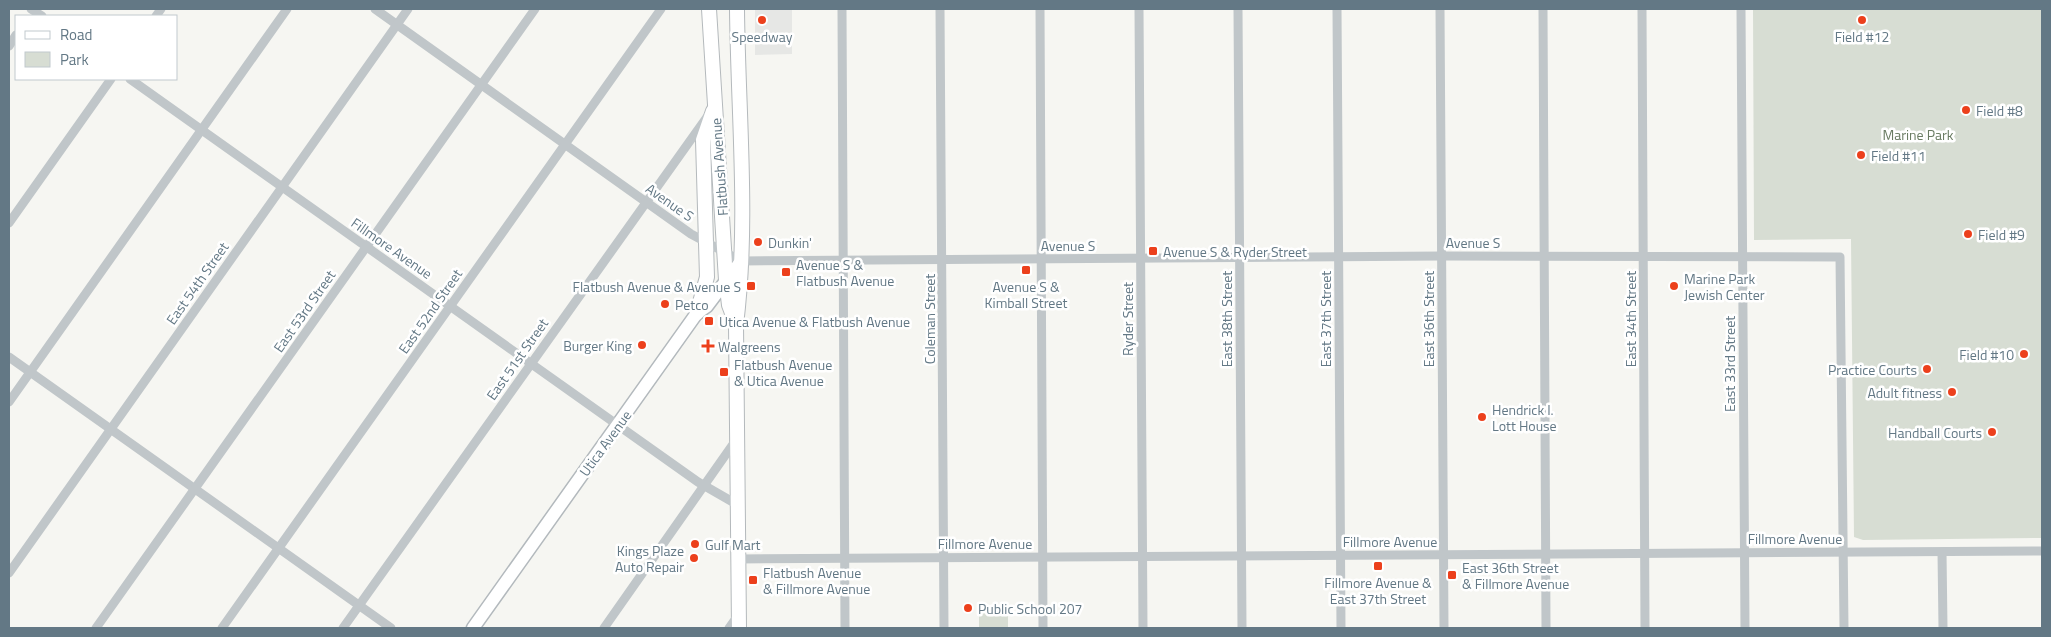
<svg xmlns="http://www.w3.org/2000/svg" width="2051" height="637" font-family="'Titillium Web',sans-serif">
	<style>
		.built { fill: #e6e7e5 }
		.park { fill: #d7ddd3 }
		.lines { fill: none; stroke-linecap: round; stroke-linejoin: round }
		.secondary-casing { stroke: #b3b9bd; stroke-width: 15 }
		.primary-casing { stroke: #b4b9bc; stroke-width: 16 }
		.street { stroke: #c0c6c9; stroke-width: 9 }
		.secondary { stroke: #fff; stroke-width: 12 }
		.primary { stroke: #fff; stroke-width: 14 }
		.poi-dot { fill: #ec401c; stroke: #fff; stroke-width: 2 }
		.labels { text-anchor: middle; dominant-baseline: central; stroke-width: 5; stroke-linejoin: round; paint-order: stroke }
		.poi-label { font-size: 14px; fill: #637885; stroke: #fff; text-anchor: start }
		.park-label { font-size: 14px; fill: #697b62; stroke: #fff }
		.street-label { font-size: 14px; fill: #637885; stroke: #fff }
	</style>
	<rect width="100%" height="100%" fill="#f6f6f2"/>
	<polygon class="built" points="755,9 792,9 792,54 755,55"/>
	<g class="park">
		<polygon points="1753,9 2042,9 2042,538 1863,540 1854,537 1851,239 1754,240"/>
		<rect x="979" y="610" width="29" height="18"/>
	</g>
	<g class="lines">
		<defs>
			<polyline id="secondary" points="473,628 697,313 707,306 741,261"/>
			<g id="primary">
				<polyline points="709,9 726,280 729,305 735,321"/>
				<path d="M737,9C738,114 749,220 736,325L739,628"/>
				<polyline points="697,313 707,277 703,140 713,111"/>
			</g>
		</defs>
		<use href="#secondary" class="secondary-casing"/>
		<use href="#primary" class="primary-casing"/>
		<g class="street">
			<polyline points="31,9 42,16"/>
			<polyline points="375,9 691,234 741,261 1441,256 1840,257 1844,628"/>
			<polyline points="842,9 845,628"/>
			<polyline points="940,9 944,628"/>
			<polyline points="1040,9 1043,628"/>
			<polyline points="1139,9 1143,628"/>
			<polyline points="1238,9 1242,628"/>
			<polyline points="1337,9 1341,628"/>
			<polyline points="1440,9 1444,628"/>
			<polyline points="1543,9 1546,628"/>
			<polyline points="1642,9 1645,628"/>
			<polyline points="1741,9 1745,628"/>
			<polyline points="156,16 161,9"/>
			<polyline points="9,46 16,35"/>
			<polyline points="130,79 698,482 738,505"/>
			<polyline points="9,223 111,79"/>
			<polyline points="9,357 391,628"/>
			<polyline points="9,402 287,9"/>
			<polyline points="1942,552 1943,628"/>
			<polyline points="738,559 2042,551"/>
			<polyline points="9,573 408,9"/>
			<polyline points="96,628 535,9"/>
			<polyline points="222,628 661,9"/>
			<polyline points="343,628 707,117"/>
			<polyline points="604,628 736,440"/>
			<polyline points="729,628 739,614"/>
		</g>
		<use href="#secondary" class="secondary"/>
		<use href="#primary" class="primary"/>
	</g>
	<g class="poi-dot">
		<circle cx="762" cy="20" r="5"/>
		<circle cx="1862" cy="20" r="5"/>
		<circle cx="1966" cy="110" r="5"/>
		<circle cx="1861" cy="155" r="5"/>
		<circle cx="1968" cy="234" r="5"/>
		<circle cx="758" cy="242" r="5"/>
		<rect x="1148" y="246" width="10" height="10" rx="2.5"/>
		<rect x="1021" y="265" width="10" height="10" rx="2.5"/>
		<rect x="781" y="267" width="10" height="10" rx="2.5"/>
		<rect x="746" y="281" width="10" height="10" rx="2.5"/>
		<circle cx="1674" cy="286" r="5"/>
		<circle cx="665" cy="304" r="5"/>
		<rect x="704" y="316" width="10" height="10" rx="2.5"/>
		<circle cx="642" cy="345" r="5"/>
		<path d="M705.5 338.5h5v5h5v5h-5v5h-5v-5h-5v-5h5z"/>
		<circle cx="2024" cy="354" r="5"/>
		<circle cx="1927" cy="369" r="5"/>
		<rect x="719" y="367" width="10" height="10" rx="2.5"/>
		<circle cx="1952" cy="392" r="5"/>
		<circle cx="1482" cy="417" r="5"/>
		<circle cx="1992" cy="432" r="5"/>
		<circle cx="695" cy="544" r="5"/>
		<circle cx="694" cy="558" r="5"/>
		<rect x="1373" y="561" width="10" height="10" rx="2.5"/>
		<rect x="1447" y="570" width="10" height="10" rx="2.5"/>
		<rect x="748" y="575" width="10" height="10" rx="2.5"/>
		<circle cx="968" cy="608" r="5"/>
	</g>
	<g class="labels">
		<g class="poi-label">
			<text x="762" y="36" text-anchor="middle">Speedway</text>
			<text x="1862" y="36" text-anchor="middle">Field #12</text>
			<text x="1976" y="110">Field #8</text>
			<text x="1871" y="155">Field #11</text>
			<text x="1978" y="234">Field #9</text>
			<text x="768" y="242">Dunkin'</text>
			<text x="1163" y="251">Avenue S &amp; Ryder Street</text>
			<text x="796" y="264">Avenue S &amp;<tspan x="796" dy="16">Flatbush Avenue</tspan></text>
			<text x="1684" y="278">Marine Park<tspan x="1684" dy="16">Jewish Center</tspan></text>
			<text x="741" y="286" text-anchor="end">Flatbush Avenue &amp; Avenue S</text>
			<text x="1026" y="286" text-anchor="middle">Avenue S &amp;<tspan x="1026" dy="16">Kimball Street</tspan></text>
			<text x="675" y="304">Petco</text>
			<text x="719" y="321">Utica Avenue &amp; Flatbush Avenue</text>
			<text x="632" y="345" text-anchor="end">Burger King</text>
			<text x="718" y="346">Walgreens</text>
			<text x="2014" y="354" text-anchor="end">Field #10</text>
			<text x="734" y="364">Flatbush Avenue<tspan x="734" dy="16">&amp; Utica Avenue</tspan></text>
			<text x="1917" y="369" text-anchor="end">Practice Courts</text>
			<text x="1942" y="392" text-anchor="end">Adult fitness</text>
			<text x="1492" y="409">Hendrick I.<tspan x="1492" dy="16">Lott House</tspan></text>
			<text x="1982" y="432" text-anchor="end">Handball Courts</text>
			<text x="705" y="544">Gulf Mart</text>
			<text x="684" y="550" text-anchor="end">Kings Plaze<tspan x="684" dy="16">Auto Repair</tspan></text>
			<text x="1462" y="567">East 36th Street<tspan x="1462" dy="16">&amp; Fillmore Avenue</tspan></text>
			<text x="763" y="572">Flatbush Avenue<tspan x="763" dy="16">&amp; Fillmore Avenue</tspan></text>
			<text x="1378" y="582" text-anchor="middle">Fillmore Avenue &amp;<tspan x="1378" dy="16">East 37th Street</tspan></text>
			<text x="978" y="608">Public School 207</text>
		</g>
		<g class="park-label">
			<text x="1918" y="134">Marine Park</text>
		</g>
		<g class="street-label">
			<text transform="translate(719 167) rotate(-94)">Flatbush Avenue</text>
			<text transform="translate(670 202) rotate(35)">Avenue S</text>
			<text x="1473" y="242">Avenue S</text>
			<text x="1068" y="245">Avenue S</text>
			<text transform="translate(392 248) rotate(35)">Fillmore Avenue</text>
			<text transform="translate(197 283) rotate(-55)">East 54th Street</text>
			<text transform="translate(304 311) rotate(-55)">East 53rd Street</text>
			<text transform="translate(430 311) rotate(-55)">East 52nd Street</text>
			<text transform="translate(929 319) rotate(-90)">Coleman Street</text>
			<text transform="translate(1127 319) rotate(-90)">Ryder Street</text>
			<text transform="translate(1226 319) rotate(-90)">East 38th Street</text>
			<text transform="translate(1325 319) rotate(-90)">East 37th Street</text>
			<text transform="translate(1428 319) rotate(-90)">East 36th Street</text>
			<text transform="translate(1630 319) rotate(-90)">East 34th Street</text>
			<text transform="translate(517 359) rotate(-55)">East 51st Street</text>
			<text transform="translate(1729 364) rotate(-90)">East 33rd Street</text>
			<text transform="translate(605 443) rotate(-54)">Utica Avenue</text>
			<text x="1795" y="538">Fillmore Avenue</text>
			<text x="1390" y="541">Fillmore Avenue</text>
			<text x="985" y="543">Fillmore Avenue</text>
		</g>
	</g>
	<rect width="2051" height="637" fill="none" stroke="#637885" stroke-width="20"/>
	<rect x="15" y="15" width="162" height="65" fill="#ffffff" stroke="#c1c9ce"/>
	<rect x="25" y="31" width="25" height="8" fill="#ffffff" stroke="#c1c9ce"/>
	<text x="60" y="40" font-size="15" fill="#637885">Road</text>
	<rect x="25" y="52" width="25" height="15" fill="#d7ddd3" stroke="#c1c9ce"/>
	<text x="60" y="65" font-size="15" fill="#637885">Park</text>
</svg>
